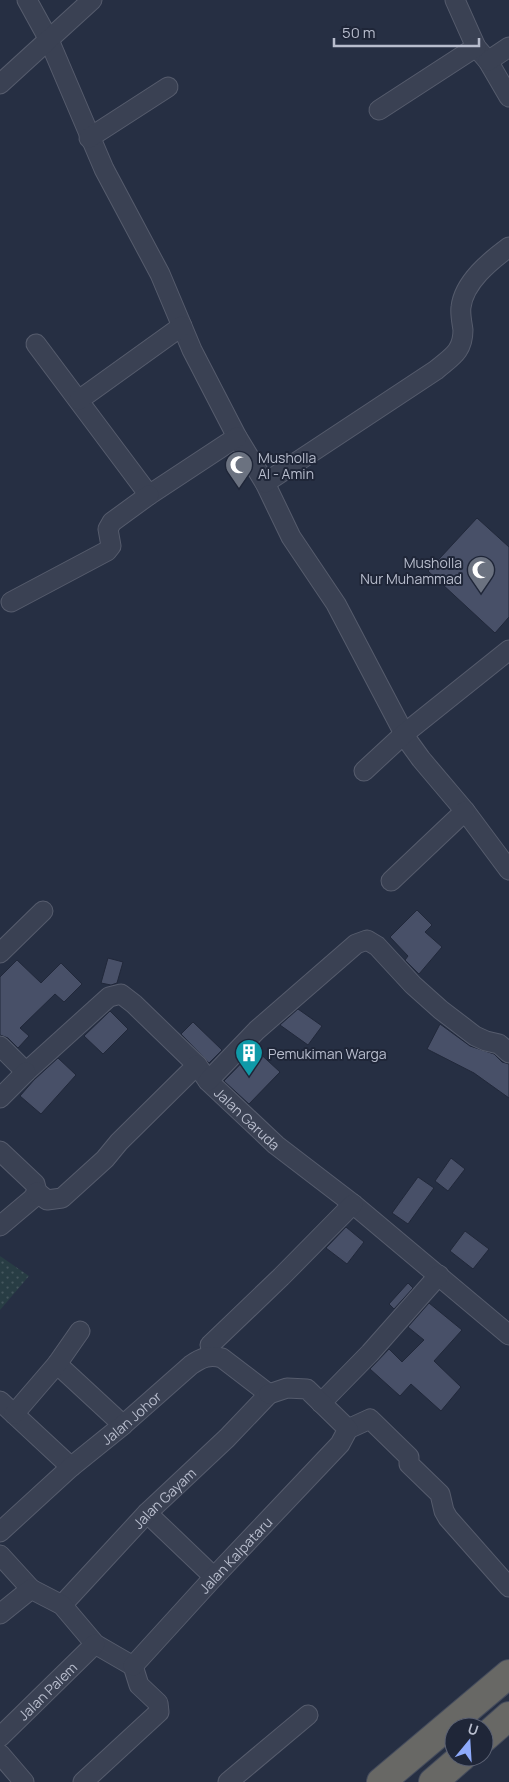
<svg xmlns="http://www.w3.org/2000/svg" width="509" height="1782" font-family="Manrope,sans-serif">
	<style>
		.grass { fill: url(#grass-dots) }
		.building { fill: #485068; stroke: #21283a }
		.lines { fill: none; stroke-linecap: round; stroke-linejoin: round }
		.minor-casing { stroke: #565c6d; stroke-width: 21 }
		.trunk-casing { stroke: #454c5d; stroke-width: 30 }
		.minor { stroke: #3a4153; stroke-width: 19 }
		.trunk { stroke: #686865; stroke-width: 28 }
		.labels { text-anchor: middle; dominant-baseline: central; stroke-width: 4; stroke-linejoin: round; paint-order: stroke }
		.poi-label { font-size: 14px; fill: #b8bdcd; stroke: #1f2638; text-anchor: start }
		.street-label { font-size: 14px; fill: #b8bdcd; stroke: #1f2638 }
	</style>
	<defs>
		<pattern id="grass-dots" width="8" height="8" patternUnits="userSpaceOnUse" patternTransform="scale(1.25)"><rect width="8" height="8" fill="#283d44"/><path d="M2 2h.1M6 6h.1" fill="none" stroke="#45575e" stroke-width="1.8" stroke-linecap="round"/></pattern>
	</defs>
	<rect width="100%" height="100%" fill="#262f43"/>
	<polygon class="grass" points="0,1256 29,1276 0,1310"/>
	<g class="building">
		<polygon points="477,518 509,547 509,617 495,633 428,571"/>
		<polygon points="417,910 432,925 425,932 442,947 419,974 405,960 408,956 390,937"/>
		<polygon points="108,958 123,962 117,983 111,985 101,983"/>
		<polygon points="17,960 41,983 61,963 82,984 64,1002 55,994 20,1028 29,1036 18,1048 8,1038 0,1035 0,977"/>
		<polygon points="298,1009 322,1026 308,1045 280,1025"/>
		<polygon points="110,1011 128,1029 103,1054 84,1036"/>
		<polygon points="193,1022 222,1050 209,1063 181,1034"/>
		<polygon points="440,1024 470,1046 494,1054 502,1062 509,1064 509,1098 474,1073 427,1049"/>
		<polygon points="255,1049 280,1072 249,1104 224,1081"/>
		<polygon points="58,1058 76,1075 41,1114 20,1096 34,1080"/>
		<polygon points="451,1158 465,1169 448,1191 435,1181"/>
		<polygon points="418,1177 434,1188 408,1224 392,1213"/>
		<polygon points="346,1227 364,1242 347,1264 326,1248"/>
		<polygon points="465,1231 489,1249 473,1269 450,1251"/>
		<polygon points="408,1283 413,1288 394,1309 389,1304"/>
		<polygon points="429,1303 462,1330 434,1361 461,1387 441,1411 411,1384 400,1396 370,1369 389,1349 402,1362 424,1340 408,1327"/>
	</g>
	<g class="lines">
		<defs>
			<g id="minor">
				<polyline points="27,0 49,40 104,169 160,274 192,350 237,437 265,483 291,537 336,604 408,741 421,759 465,811 509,870"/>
				<polyline points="455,0 476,47 488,61 509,97"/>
				<polyline points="488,61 509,47"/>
				<polyline points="0,84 92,0"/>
				<polyline points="379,110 476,47"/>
				<polyline points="89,138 168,87"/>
				<polyline points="36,344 149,495 237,437"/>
				<polyline points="79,400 182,326"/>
				<path d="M265,483L436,370C451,357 463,352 463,330C462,323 460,314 461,307C464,282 490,261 509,247"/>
				<polyline points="11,602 107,551 111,546 108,529 112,522 149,495"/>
				<polyline points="364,771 404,734 509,650"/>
				<polyline points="391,881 465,811"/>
				<polyline points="0,953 43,911"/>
				<path id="s1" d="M0,1046L26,1072L109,997L121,994L134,1004L197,1065L208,1081L276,1145L353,1204L509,1335"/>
				<polyline points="208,1081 257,1030 356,944 367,940 377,946 413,985 441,1010 475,1036 486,1041 499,1044 509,1053"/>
				<polyline points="0,1098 26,1072"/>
				<polyline points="0,1151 35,1184 37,1192 32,1199 0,1226"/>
				<polyline points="37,1192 47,1200 62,1198 105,1159 119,1142 197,1065"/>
				<polyline points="210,1345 281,1277 353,1204"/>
				<polyline points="57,1364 123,1425"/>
				<polyline points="0,1401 71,1467"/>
				<polyline points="321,1403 370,1353 439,1275"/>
				<polyline points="14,1414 57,1364 80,1331"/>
				<polyline points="348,1429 370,1419 409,1457 409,1464 440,1494 444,1511 448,1518 509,1587"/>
				<polyline points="147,1513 214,1577"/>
				<path id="s2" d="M0,1532L71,1467L123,1425L191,1365C201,1358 210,1354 222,1358L269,1394"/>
				<polyline points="0,1555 31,1589"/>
				<path id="s3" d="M62,1605L147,1513L227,1438L269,1394"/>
				<polyline points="0,1614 31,1589 62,1605 95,1644 133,1666 139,1685 158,1703 159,1712 83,1782"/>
				<path id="s4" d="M133,1666L214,1577L340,1444L348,1429L307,1389L287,1388L269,1394"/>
				<path id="s5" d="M0,1737L95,1644"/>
				<polyline points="0,1754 24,1782"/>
				<polyline points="228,1782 308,1715"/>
			</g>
			<g id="trunk">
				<polyline points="484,1738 509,1716"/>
				<polyline points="381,1782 509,1674"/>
				<polyline points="433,1782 462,1757"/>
			</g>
		</defs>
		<use href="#minor" class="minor-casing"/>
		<use href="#trunk" class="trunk-casing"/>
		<use href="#minor" class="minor"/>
		<use href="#trunk" class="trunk"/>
	</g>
	<defs>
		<symbol id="mosque-pin" viewBox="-11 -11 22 30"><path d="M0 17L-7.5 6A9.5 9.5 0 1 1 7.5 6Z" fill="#6b7280" stroke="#1f2638"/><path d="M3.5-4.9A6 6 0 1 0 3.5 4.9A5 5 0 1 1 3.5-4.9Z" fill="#fff"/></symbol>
		<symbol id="building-pin" viewBox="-11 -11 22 30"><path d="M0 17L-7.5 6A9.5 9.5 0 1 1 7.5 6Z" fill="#0f9aa8" stroke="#1f2638"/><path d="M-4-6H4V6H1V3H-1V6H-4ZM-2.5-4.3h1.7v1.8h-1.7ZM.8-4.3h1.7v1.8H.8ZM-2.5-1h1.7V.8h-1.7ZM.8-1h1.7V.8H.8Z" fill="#fff"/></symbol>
	</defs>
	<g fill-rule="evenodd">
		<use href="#mosque-pin" x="223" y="449" width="32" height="43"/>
		<use href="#mosque-pin" x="465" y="554" width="32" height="43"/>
		<use href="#building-pin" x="233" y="1037" width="32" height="43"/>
	</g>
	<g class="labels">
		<g class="poi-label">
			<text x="258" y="457">Musholla<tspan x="258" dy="16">Al - Amin</tspan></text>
			<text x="462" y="562" text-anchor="end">Musholla<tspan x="462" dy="16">Nur Muhammad</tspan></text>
			<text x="268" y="1053">Pemukiman Warga</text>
		</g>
		<g class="street-label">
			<text stroke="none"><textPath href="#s1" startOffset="339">Jalan Garuda</textPath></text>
			<text stroke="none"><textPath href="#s2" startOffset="174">Jalan Johor</textPath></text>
			<text stroke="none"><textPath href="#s3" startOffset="148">Jalan Gayam</textPath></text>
			<text stroke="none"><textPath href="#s4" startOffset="151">Jalan Kalpataru</textPath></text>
			<text stroke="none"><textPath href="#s5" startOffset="66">Jalan Palem</textPath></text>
		</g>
	</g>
	<g transform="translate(469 1742) rotate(18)"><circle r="24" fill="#1f2638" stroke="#5c6274"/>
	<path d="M0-4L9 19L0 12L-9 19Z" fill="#8eaafb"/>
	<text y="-8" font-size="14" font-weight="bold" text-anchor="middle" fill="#b8bdcd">U</text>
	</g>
	<path d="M334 38v8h145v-8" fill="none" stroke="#b8bdcd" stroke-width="2.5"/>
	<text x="342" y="38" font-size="15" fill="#b8bdcd" stroke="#1f2638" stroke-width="4" paint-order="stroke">50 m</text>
</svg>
